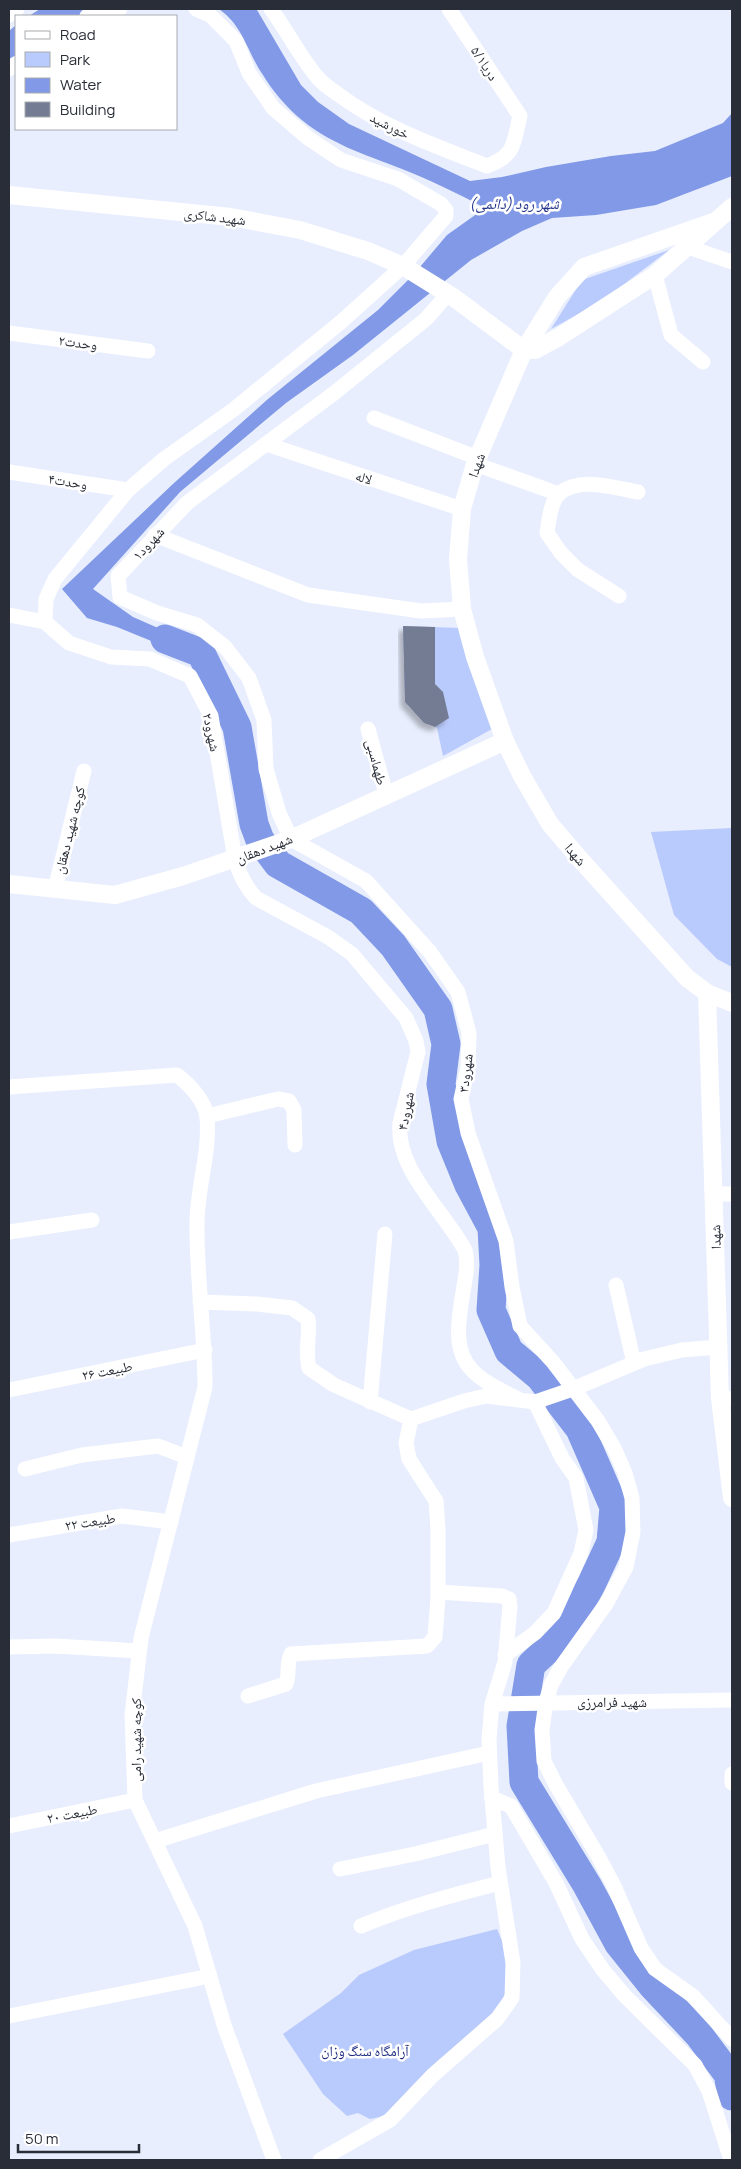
<svg xmlns="http://www.w3.org/2000/svg" width="741" height="2169" font-family="Manrope,'Noto Naskh Arabic',sans-serif">
	<style>
		.green { fill: #b9cafc }
		.water { fill: #8199e6 }
		.lines { fill: none; stroke-linecap: round; stroke-linejoin: round }
		.river { stroke: #8199e6; stroke-width: 29 }
		.building { fill: #737c93; filter: url(#shadow) }
		.minor { stroke: #fff; stroke-width: 15 }
		.tertiary { stroke: #fff; stroke-width: 18 }
		.labels { text-anchor: middle; dominant-baseline: central; stroke-width: 5; stroke-linejoin: round; paint-order: stroke }
		.street-label { font-size: 14px; fill: #292d37; stroke: #fff }
		.park-label { font-size: 14px; fill: #1c2980; stroke: #fff }
		.water-label { font-size: 15px; font-style: italic; fill: #25358d; stroke: #fff }
	</style>
	<defs>
		<filter id="shadow"><feDropShadow dx="-4.5" dy="4.5" stdDeviation="2.5" flood-color="#0004"/></filter>
	</defs>
	<rect width="100%" height="100%" fill="#e8eefe"/>
	<g class="green">
		<polygon points="669,250 602,301 551,329 582,280"/>
		<polygon points="403,626 461,628 492,729 443,756 437,728 432,724 424,723 405,702"/>
		<polygon points="732,828 732,967 717,959 674,915 651,832"/>
		<polygon points="497,1929 505,1948 507,1988 501,2004 481,2025 384,2116 370,2119 358,2113 347,2116 323,2094 283,2034 341,1993 359,1975 414,1950"/>
	</g>
	<g class="water">
		<polygon points="40,9 92,9 77,16 29,16"/>
		<path d="M219,9L257,10L301,85L318,102L349,124L470,181L502,177L546,167L611,156L655,151L723,123L732,113V176L656,205L596,215L552,218L522,231L471,260L353,355L286,403L180,492L93,589L133,617L208,650L193,658L117,627L87,618L62,589L174,483L268,399L378,310L414,274L447,235L485,208C459,194 430,180 402,169C364,154 329,144 297,116C285,105 271,89 263,75C247,52 244,27 219,9Z"/>
		<polygon points="16,25 16,55 9,59 9,31"/>
	</g>
	<g class="lines">
		<polyline class="river" points="165,639 201,653 237,727 254,824 260,840 278,864 361,911 393,945 438,1009 446,1044 441,1084 451,1141 469,1185 492,1228 494,1265 491,1310 509,1351 540,1377 580,1429 614,1507 611,1542 591,1585 562,1636 531,1665 521,1726 524,1782 587,1885 619,1944 652,1985 699,2035 728,2074 732,2096"/>
	</g>
	<polygon class="building" points="403,626 435,627 435,684 443,692 449,718 435,727 424,723 405,702"/>
	<g class="lines">
		<g class="minor">
			<path d="M271,9C288,32 300,57 318,78C324,85 332,90 339,95C384,128 436,146 487,166C516,155 513,144 520,116L449,9"/>
			<polyline points="9,15 17,9"/>
			<polyline points="87,16 120,9"/>
			<polyline points="9,69 16,64"/>
			<polyline points="685,246 732,262"/>
			<polyline points="655,275 671,335 703,362"/>
			<polyline points="448,294 426,319 333,394 187,503 118,576 120,597 157,613 197,625 225,647 249,678 264,720 266,769 279,813 291,839 366,881 430,952 458,992 469,1033 468,1067 461,1099 468,1133 506,1241 512,1287 520,1326 553,1362 598,1421 614,1448 625,1473 632,1498 633,1532 626,1567 606,1604 561,1667 551,1685 546,1702 542,1730 544,1761 556,1785 598,1856 614,1886 641,1948 655,1969 693,1996 732,2039"/>
			<polyline points="9,333 148,351"/>
			<polyline points="374,418 478,458"/>
			<polyline points="266,444 462,509"/>
			<polyline points="475,464 559,494"/>
			<polyline points="9,472 128,490"/>
			<polyline points="155,535 308,595 421,611 462,609"/>
			<path d="M619,596L578,570L561,553L547,533C549,521 550,502 560,493C580,476 615,488 638,492"/>
			<path d="M9,615L45,622L69,643L111,657L150,659L190,676L211,716L235,859C240,875 245,886 256,898L328,937L352,954L406,1018L416,1041L418,1052L400,1123C395,1169 444,1211 465,1250C469,1265 465,1278 463,1292C459,1317 452,1350 472,1370C484,1383 503,1391 518,1399"/>
			<polyline points="45,622 46,599 55,579 128,490 164,459 233,410 341,322 403,266 446,216 446,210 441,204 398,179 341,160 308,138 273,108 249,73 236,41 210,15 196,9"/>
			<polyline points="368,729 386,794"/>
			<polyline points="55,889 84,771"/>
			<path d="M9,1087L177,1075C190,1085 205,1101 207,1117C210,1152 198,1185 197,1220C196,1276 205,1331 205,1387L141,1638L132,1715L135,1800L195,1926L224,2025L274,2160"/>
			<polyline points="207,1116 278,1099 289,1101 294,1110 295,1145"/>
			<polyline points="714,1194 732,1194"/>
			<polyline points="9,1232 92,1220"/>
			<polyline points="616,1285 634,1363"/>
			<path d="M200,1302L257,1304L292,1308L308,1319C310,1336 305,1351 309,1368L334,1385L411,1419L464,1401L486,1396L535,1402L573,1389L644,1359L682,1350L719,1347"/>
			<polyline points="9,1390 205,1350"/>
			<polyline points="720,1398 732,1399"/>
			<polyline points="370,1402 385,1234"/>
			<polyline points="25,1469 82,1455 158,1446 187,1457"/>
			<polyline points="9,1535 122,1516 171,1522"/>
			<polyline points="9,1647 56,1646 139,1651"/>
			<polyline points="505,1655 535,1633 554,1613 581,1553 586,1530 576,1478 562,1458 535,1402"/>
			<path d="M248,1696L286,1684C290,1674 286,1664 291,1654L427,1646L435,1637L438,1598V1529L436,1501L409,1459L406,1443L411,1419"/>
			<polyline points="492,1704 732,1700"/>
			<polyline points="732,1783 732,1774"/>
			<polyline points="492,1798 511,1806 556,1883 582,1939 603,1970 624,1995 695,2065 709,2091 731,2160"/>
			<polyline points="9,1826 135,1800"/>
			<polyline points="155,1841 316,1791 489,1753"/>
			<polyline points="340,1869 415,1854 495,1834"/>
			<path d="M361,1926C406,1907 453,1895 500,1883"/>
			<polyline points="9,2016 210,1976"/>
			<polyline points="320,2160 390,2120 433,2075 497,2019 512,1998 513,1963 498,1867 491,1787 489,1740 492,1704 505,1662 510,1606 509,1599 502,1596 438,1592"/>
		</g>
		<g class="tertiary">
			<polyline points="9,195 231,217 300,230 368,251 403,266 453,297 524,350 535,350 559,337 655,275 732,207"/>
			<polyline points="716,221 584,267 557,297 524,350 475,464 462,509 458,559 462,609 475,657 505,741 522,776 550,824 579,858 687,978 707,993 732,1003"/>
			<polyline points="9,884 115,895 183,876 291,839 505,741"/>
			<polyline points="707,993 720,1398 732,1498"/>
		</g>
	</g>
	<g class="labels">
		<g class="street-label">
			<text transform="translate(485 63) rotate(57)">دریا۵/۱</text>
			<text transform="translate(390 125) rotate(27)">خورشید</text>
			<text transform="translate(215 216) rotate(7)">شهید شاکری</text>
			<text transform="translate(78 342) rotate(7)">وحدت۲</text>
			<text transform="translate(476 465) rotate(-70)">شهدا</text>
			<text transform="translate(364 477) rotate(18)">لاله</text>
			<text transform="translate(68 481) rotate(9)">وحدت۴</text>
			<text transform="translate(148 543) rotate(-47)">شهرود۱</text>
			<text transform="translate(212 732) rotate(78)">شهرود۲</text>
			<text transform="translate(377 762) rotate(75)">طهماسبی</text>
			<text transform="translate(69 830) rotate(-76)">کوچه شهید دهقان</text>
			<text transform="translate(264 848) rotate(-21)">شهید دهقان</text>
			<text transform="translate(576 854) rotate(50)">شهدا</text>
			<text transform="translate(465 1073) rotate(-83)">شهرود۳</text>
			<text transform="translate(405 1111) rotate(-79)">شهرود۴</text>
			<text transform="translate(715 1237) rotate(-92)">شهدا</text>
			<text transform="translate(107 1370) rotate(-11)">طبیعت ۲۶</text>
			<text transform="translate(90 1521) rotate(-9)">طبیعت ۲۲</text>
			<text x="612" y="1701">شهید فرامرزی</text>
			<text transform="translate(135 1740) rotate(-90)">کوچه شهید رامی</text>
			<text transform="translate(72 1813) rotate(-11)">طبیعت ۲۰</text>
		</g>
		<g class="park-label">
			<text x="365" y="2050">آرامگاه سنگ وزان</text>
		</g>
		<g class="water-label">
			<text x="514" y="203">شهر رود (دائمی)</text>
		</g>
	</g>
	<rect width="741" height="2169" fill="none" stroke="#292d37" stroke-width="20"/>
	<rect x="15" y="15" width="162" height="115" fill="#ffffff" stroke="#a9abaf"/>
	<rect x="25" y="31" width="25" height="8" fill="#ffffff" stroke="#a9abaf"/>
	<text x="60" y="40" font-size="15" fill="#292d37">Road</text>
	<rect x="25" y="52" width="25" height="15" fill="#b9cafc" stroke="#a9abaf"/>
	<text x="60" y="65" font-size="15" fill="#292d37">Park</text>
	<rect x="25" y="78" width="25" height="15" fill="#8199e6" stroke="#a9abaf"/>
	<text x="60" y="90" font-size="15" fill="#292d37">Water</text>
	<rect x="25" y="102" width="25" height="15" fill="#737c93" stroke="#a9abaf"/>
	<text x="60" y="115" font-size="15" fill="#292d37">Building</text>
	<path d="M18 2144v8h121v-8" fill="none" stroke="#292d37" stroke-width="2.5"/>
	<text x="25" y="2144" font-size="15" fill="#292d37" stroke="#ffffff" stroke-width="4" paint-order="stroke">50 m</text>
</svg>
